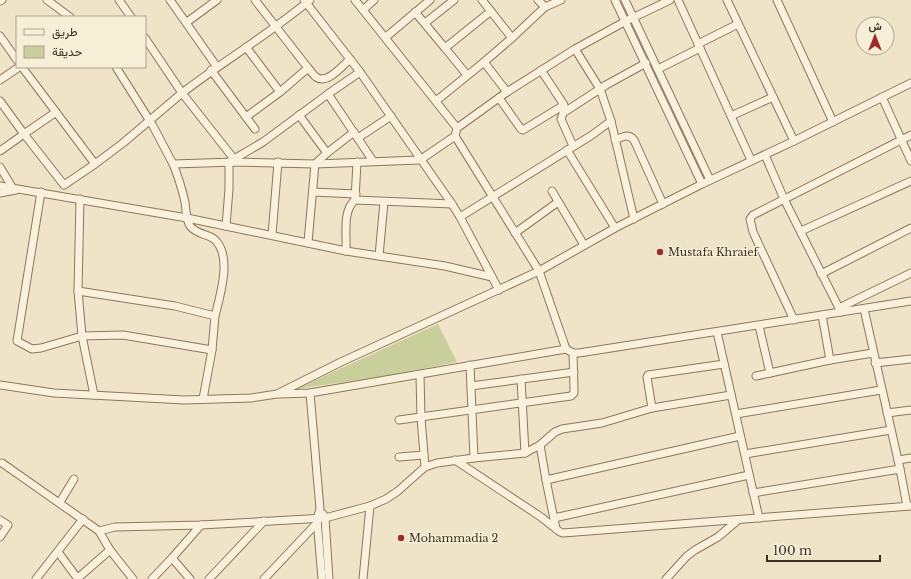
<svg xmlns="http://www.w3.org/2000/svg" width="911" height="579" font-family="'Libre Baskerville',Vazirmatn,serif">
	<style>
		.green { fill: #c9cf9b }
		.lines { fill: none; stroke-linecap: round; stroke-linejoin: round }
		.street-casing { stroke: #8d765c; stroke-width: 9 }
		.street { stroke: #faf1dc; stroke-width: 7 }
		.poi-dot { fill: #9e2a2b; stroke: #f7eed8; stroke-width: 1.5 }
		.labels { text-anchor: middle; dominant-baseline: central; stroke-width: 3; stroke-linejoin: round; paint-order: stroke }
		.poi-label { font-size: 11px; fill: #3d2e20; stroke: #f7eed8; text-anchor: start }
	</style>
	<rect width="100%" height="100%" fill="#f0e4c8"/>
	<polygon class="green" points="438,324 457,362 381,377 296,389"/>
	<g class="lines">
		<defs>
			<g id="street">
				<polyline points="47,0 70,17"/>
				<polyline points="119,0 131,17"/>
				<polyline points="170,0 217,67"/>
				<polyline points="255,0 308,68"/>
				<polyline points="304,0 360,72 452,204 460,217 499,290"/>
				<polyline points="355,0 457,128"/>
				<polyline points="482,0 512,38 545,7 561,0"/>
				<polyline points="538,0 545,7"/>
				<polyline points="615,0 702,184"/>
				<polyline points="625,0 710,180"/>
				<polyline points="678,0 751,160"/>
				<polyline points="727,0 794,141"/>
				<polyline points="777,0 833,122"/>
				<polyline points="0,1 2,0"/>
				<polyline points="363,10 374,0"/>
				<polyline points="415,12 445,48 491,11"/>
				<polyline points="187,22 217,0"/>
				<polyline points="425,23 454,0"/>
				<polyline points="0,36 17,60"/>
				<polyline points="386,37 430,0"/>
				<polyline points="698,44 738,24"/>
				<polyline points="246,47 280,92"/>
				<polyline points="445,48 467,75"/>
				<polyline points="575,49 600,89 611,121"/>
				<polyline points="484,62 507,92"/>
				<polyline points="22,67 95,164 123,143 182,93 145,38"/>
				<polyline points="116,67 153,126 173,164 235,162 315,164 420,160 455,136 457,128 507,92 575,49 626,21 670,0"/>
				<polyline points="658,69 700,48"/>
				<polyline points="211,70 246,117"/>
				<polyline points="0,80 19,67"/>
				<polyline points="328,94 360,72"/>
				<polyline points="882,97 911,161"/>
				<polyline points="499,98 521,129 523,130 564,105 541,70"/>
				<polyline points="0,101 24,134 0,151"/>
				<polyline points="436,101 484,62 512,38"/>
				<polyline points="56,112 24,134 64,185 95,164"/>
				<polyline points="299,115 327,153"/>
				<polyline points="731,116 773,97"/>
				<path d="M255,129L246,117L280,92L308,68C311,71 313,75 316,77C327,85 342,66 350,59"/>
				<polyline points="358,138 391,116"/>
				<path d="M615,140C622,137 628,133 634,140L663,204"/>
				<polyline points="573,146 561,119 563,113 606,85 646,63"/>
				<polyline points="567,150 615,228"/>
				<polyline points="765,155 784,199 841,312"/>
				<path d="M234,159L182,93C224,61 269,34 310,0"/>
				<path d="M173,164C178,176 182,189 185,202C186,210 186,219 190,226C196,234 207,234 214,239C233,255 220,296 215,316"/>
				<polyline points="0,167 12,187"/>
				<polyline points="0,186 187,218 346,251 445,266 492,277"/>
				<polyline points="552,191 584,245"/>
				<polyline points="41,192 17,341 32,349 41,348 82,336 94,395"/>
				<polyline points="313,192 356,194"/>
				<polyline points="0,193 16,190"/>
				<polyline points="80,199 78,291 175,306 215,316 212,350 203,399"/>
				<polyline points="355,200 452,204"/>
				<polyline points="460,217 592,135 611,121 634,219"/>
				<polyline points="226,226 229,189 229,162 263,142 328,94 373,161"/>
				<polyline points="801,231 911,181"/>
				<polyline points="515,233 558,202"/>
				<polyline points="272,235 278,162"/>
				<polyline points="308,242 315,164 327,153 354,132"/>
				<path d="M346,251C347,235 342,211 355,200L357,162"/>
				<polyline points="379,256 384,202"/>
				<polyline points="821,274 911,228"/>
				<polyline points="78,291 82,336 123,335 212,350"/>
				<polyline points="839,308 911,273"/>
				<polyline points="864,309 900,469 907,506"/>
				<polyline points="822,315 830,360"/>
				<polyline points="794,320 753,232 750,219 753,215 911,135"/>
				<polyline points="759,326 770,373 830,360 873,353"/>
				<polyline points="717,332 759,518"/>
				<polyline points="566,349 573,353 579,353 911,301"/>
				<polyline points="875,363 911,359"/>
				<polyline points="470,365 474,458"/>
				<polyline points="420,375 421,418 425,467"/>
				<polyline points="756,376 770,373"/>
				<polyline points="521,379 525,453"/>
				<polyline points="0,385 54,393 184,400 251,398 277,394 341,362 539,271 615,228 702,184 794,141 911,83"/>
				<polyline points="471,386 574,372"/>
				<polyline points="310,393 320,509 317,519 322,579"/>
				<polyline points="279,394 310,393 566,349 539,271 455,136"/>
				<polyline points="652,408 647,377 648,375 724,364"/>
				<polyline points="887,413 911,410"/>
				<polyline points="736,414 881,390"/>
				<polyline points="399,420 571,396 574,393 574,389 573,353"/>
				<polyline points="540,445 546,480"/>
				<polyline points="745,454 891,430"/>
				<polyline points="399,457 424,455"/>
				<polyline points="455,460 541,517 560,532 563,533 911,506"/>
				<polyline points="898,460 911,458"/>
				<polyline points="2,463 99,531 115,527 201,525 325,518 370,506 386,499 398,491 425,467 437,463 474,458 525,453 540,445 555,432 562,429 602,423 652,408 731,395"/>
				<polyline points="753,493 900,469"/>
				<polyline points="60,502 74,479"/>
				<polyline points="323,514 325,518 329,579"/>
				<polyline points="554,518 749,475"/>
				<polyline points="0,520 8,525 0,537"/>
				<polyline points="556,529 546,480 740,436"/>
				<polyline points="99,531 110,550 133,579"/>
				<polyline points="58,552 78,579"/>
				<polyline points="172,558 201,525"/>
				<polyline points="78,578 110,550"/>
				<polyline points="36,579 83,519"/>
				<polyline points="152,579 172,558 190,579"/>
				<polyline points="209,579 264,521"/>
				<polyline points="264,579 317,523"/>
				<polyline points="363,579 370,506"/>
				<polyline points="666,579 687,556 695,550 718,537 738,520"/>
			</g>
		</defs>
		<use href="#street" class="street-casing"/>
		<use href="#street" class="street"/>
	</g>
	<g class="poi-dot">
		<circle cx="660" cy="252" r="4"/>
		<circle cx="401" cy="538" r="4"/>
	</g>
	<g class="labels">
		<g class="poi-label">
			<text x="668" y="252">Mustafa Khraief</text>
			<text x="409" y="538">Mohammadia 2</text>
		</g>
	</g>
	<rect x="16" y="16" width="130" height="52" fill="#f7eed8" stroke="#ada18e"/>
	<rect x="24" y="29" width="20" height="6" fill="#faf1dc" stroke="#ada18e"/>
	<text x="52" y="36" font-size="12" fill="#3d2e20">طريق</text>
	<rect x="24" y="46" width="20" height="12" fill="#c9cf9b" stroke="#ada18e"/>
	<text x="52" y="56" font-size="12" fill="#3d2e20">حديقة</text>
	<g transform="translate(875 36)"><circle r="19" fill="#f7eed8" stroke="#ada18e"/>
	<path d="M0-3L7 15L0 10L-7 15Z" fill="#9e2a2b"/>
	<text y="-6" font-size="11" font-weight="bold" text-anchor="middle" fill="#3d2e20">ش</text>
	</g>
	<path d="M767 555v6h113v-6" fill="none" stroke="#3d2e20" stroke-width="2"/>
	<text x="773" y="555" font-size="12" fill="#3d2e20" stroke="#f7eed8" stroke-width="3" paint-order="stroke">100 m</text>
</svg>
